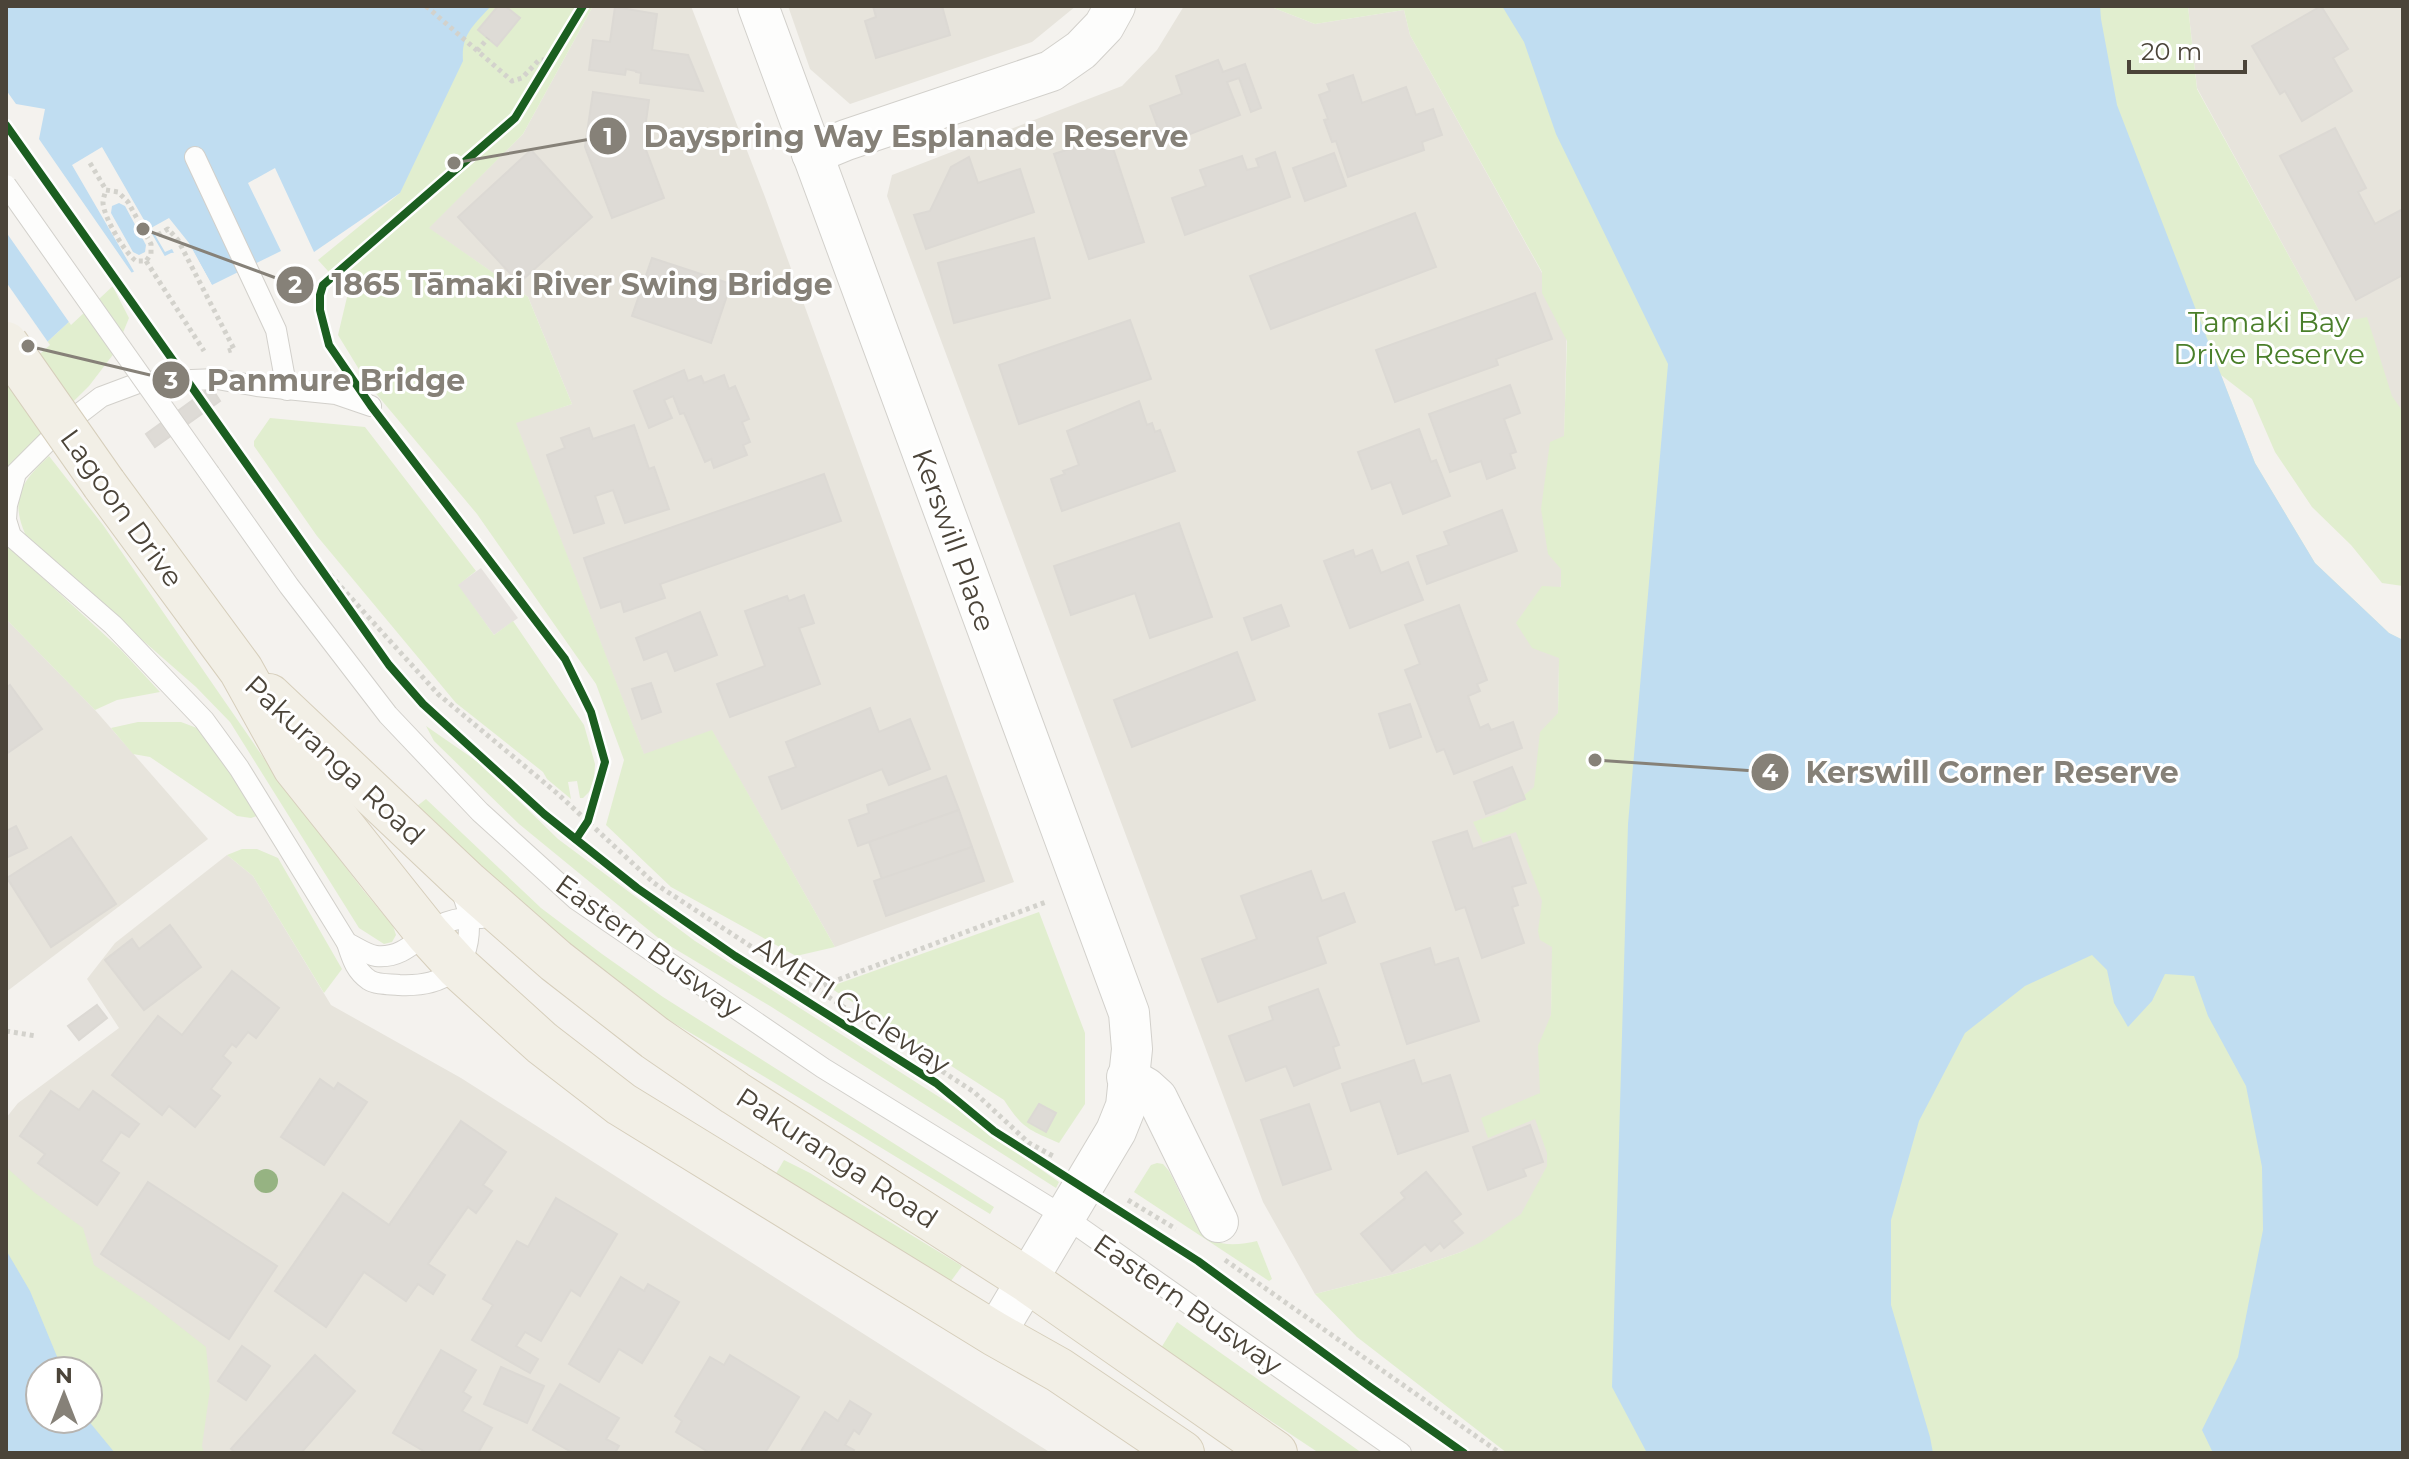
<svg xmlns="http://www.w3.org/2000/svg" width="2409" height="1459" font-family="Montserrat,sans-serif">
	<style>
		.residential { fill: #e7e4dc }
		.industrial { fill: #e6e2de }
		.green { fill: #e1eecf; fill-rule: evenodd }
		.water { fill: #c0ddf1 }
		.pier { fill: #f4f2ee; fill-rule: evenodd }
		.building { fill: #dedbd6; stroke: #dcd9d4; stroke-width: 2 }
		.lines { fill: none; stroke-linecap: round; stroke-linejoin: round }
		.lane-casing { stroke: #d2d0cb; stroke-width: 22 }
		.street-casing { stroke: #d2d0cb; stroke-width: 42 }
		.primary-casing { stroke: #d6cebb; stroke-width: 46 }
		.path { stroke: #d3d2cc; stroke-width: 5; stroke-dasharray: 4 4; stroke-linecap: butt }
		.lane { stroke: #fdfdfc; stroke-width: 20 }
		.street { stroke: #fdfdfc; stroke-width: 40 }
		.primary { stroke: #f2efe6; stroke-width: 44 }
		.lane-bridge-casing { stroke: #d2d0cb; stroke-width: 22; stroke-linecap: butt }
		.primary-bridge-casing { stroke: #d6cebb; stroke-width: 46; stroke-linecap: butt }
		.lane-bridge { stroke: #fdfdfc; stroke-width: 20 }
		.primary-bridge { stroke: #f2efe6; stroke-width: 44 }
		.cycleway-casing { stroke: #fff; stroke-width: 13 }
		.cycleway { stroke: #1b5e20; stroke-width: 8 }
		.tree { fill: #96b382 }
		.labels { text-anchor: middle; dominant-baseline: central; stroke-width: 6; stroke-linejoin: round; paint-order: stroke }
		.park-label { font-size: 28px; fill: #4a7f2a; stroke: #fff }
		.street-label { font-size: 28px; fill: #4b4439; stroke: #fff }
		.leader { fill: none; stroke: #868178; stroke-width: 3 }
		.callout-dot { fill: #868178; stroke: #fff; stroke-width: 3 }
		.mark-label { font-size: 24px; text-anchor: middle; font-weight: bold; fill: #fff }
		.callout-label { font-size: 30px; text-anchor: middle; font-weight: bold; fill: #868178; stroke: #fff; stroke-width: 6; stroke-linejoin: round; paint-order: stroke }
	</style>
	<rect width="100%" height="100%" fill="#f4f2ee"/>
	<g class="residential">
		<polygon points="593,6 691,6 765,197 1014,882 835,947 712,731 644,755 515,422 572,404 528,297 428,228 523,134"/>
		<polygon points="788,6 1076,6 1032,42 850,104 810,69"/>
		<polygon points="1184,6 1269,6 1315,24 1404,10 1410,35 1567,318 1547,1186 1513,1228 1461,1252 1406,1271 1315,1294 1263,1202 887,196 892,175 1122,86 1157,50"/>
		<polygon points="2188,6 2403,6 2403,464 2197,88"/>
		<polygon points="6,619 95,710 208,839 6,992"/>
		<polygon points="227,855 253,876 331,1005 461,1078 1051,1453 115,1453 88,1419 88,1371 6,1250 6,1118 18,1103 119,1028 87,979 115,943"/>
	</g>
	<polygon class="industrial" points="481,568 518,618 494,635 457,585"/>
	<g class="green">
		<polygon points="437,6 593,6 523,134 429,228 528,297 572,404 516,423 644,754 712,730 835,947 796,956 671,887 606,825 624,760 596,684 477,514 368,384 338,335 348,293 318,260 400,193"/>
		<polygon points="1269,6 2188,6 2197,89 2327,325 2367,317 2392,396 2403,412 2403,586 2382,583 2351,545 2312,507 2275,452 2252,399 2221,375 2255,463 2315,563 2389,633 2403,640 2403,1453 1507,1453 1357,1337 1315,1294 1406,1271 1461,1252 1481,1242 1521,1214 1547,1166 1547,1153 1535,1119 1488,1138 1481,1118 1540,1093 1538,1046 1551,1015 1552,947 1540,940 1538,931 1542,901 1516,832 1483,843 1473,822 1505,811 1534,787 1540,732 1558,713 1559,658 1532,648 1516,623 1542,586 1561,587 1561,569 1548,554 1541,509 1550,442 1564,436 1567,341 1542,293 1542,272 1410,35 1404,10 1315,24"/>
		<polygon points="111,283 129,318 115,352 89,386 6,468 6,380"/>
		<polygon points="270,418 365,427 476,571 458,585 494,635 513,621 584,725 595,764 594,780 589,792 583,798 580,798 577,781 568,782 571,799 547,779 543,772 456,703 317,536 254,446 254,441"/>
		<path d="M49,456L103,525L272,770L363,890L393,926L396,935L392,942L384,944L359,928L230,722L196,687L28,540C9,501 19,484 49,456Z"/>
		<polygon points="6,544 121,650 160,692 117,700 95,710 6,619"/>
		<polygon points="138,722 181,722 205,731 257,816 251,818 237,816 150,757 133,754 111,728"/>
		<polygon points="426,726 481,764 558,839 695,941 958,1109 973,1122 1059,1182 1056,1188 770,1006 662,941 519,824 434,741"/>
		<polygon points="426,799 541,908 602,954 663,997 994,1207 990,1214 745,1065 660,1015 540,921 412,810"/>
		<polygon points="242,849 257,849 278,858 342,969 324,993 253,876 227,855"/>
		<path d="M1039,912L1085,1033V1104L1059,1143C1029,1130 1022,1128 1004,1100L829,987Z"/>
		<polygon points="784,1160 810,1173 962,1266 951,1281 918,1270 774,1177"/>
		<path d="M1157,1163L1163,1164L1169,1171C1179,1189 1195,1231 1213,1240C1225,1247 1244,1244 1257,1241L1272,1279L1269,1281L1134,1192L1151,1165Z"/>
		<path d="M6,1167L35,1193L83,1228L94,1265L151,1304L206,1347L210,1389L202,1446L204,1453H6ZM40,1371H88V1419H40Z"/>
		<polygon points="1177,1322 1362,1453 1319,1453 1161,1348"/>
	</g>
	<g class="water">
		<path d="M6,6H491C474,25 461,34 463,61L400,193L314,252L275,168L248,183L281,251L212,285L193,251L171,253L111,283L6,380Z"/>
		<polygon points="1502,6 2100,6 2101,19 2117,105 2255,463 2315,563 2389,633 2403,640 2403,1453 2213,1453 2202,1430 2238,1357 2263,1230 2262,1167 2246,1086 2208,1016 2194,976 2165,974 2152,1001 2128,1027 2114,1003 2107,970 2092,955 2025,986 1965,1033 1919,1121 1891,1220 1891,1305 1930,1437 1933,1453 1647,1453 1612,1387 1628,824 1668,364 1556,134 1524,42"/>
		<polygon points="6,1250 30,1291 63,1371 40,1371 40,1419 87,1419 115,1453 6,1453"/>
	</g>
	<g class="pier">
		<polygon points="6,90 16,104 45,109 39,139 134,276 113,286 71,325 6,232"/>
		<path d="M102,147L167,260L136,275L72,165ZM119,203L125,206L146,245L145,252L139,255L133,252L111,213L112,206Z"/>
		<polygon points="169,218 189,243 214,289 209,287 191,255 176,257 172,249 165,252 151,228"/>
		<polygon points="6,282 50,345 6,384"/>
	</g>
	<g class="building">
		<polygon points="498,6 505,6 520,18 497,46 478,30"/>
		<polygon points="873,6 942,6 950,35 876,58 865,21 876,17"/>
		<polygon points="2321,6 2348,49 2333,58 2352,91 2302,121 2285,91 2280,94 2252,46"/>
		<polygon points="615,7 657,14 652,50 688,55 703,91 640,83 641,73 636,72 636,71 626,69 625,75 589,70 593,40 610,42"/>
		<polygon points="1218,60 1223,72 1245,64 1261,108 1251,112 1239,78 1227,82 1240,115 1164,144 1150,106 1182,94 1176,76"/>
		<polygon points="1353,75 1362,103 1406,87 1416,115 1433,109 1442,135 1422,142 1424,150 1348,177 1336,141 1332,142 1324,120 1328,119 1319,95 1330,91 1327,84"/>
		<polygon points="593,92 649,100 643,142 664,198 612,218 585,147"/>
		<polygon points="2335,128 2366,188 2358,192 2375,224 2403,209 2403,275 2356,300 2280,156"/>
		<polygon points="1109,136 1144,242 1089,259 1054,154"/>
		<polygon points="531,150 592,217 519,283 458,217"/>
		<polygon points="1275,152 1290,197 1185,235 1172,198 1206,186 1200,170 1242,156 1247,170 1259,167 1256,159"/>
		<polygon points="1334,153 1346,186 1305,201 1293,168"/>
		<polygon points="969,157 978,183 1020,169 1034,212 926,249 914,215 930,211 951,167"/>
		<polygon points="1415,213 1436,267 1271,329 1250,276"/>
		<polygon points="1034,238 1050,298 954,323 938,263"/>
		<polygon points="652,258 731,284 711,343 632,316"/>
		<polygon points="1535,293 1552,339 1496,359 1498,365 1395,402 1376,350"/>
		<polygon points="1130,320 1151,379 1019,424 999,365"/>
		<polygon points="684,370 688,381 701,376 704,383 724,375 729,389 735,386 749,419 742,422 750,442 743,445 747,455 714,468 711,459 705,462 684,413 680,414 673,396 664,400 672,418 649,428 634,391"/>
		<polygon points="1510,385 1520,413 1504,419 1516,452 1510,454 1515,468 1487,479 1481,461 1450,472 1429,414"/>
		<polygon points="211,387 220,401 155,447 146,434"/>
		<polygon points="1139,401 1147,425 1152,423 1155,432 1160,430 1175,471 1062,511 1051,479 1065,474 1063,471 1079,465 1067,431"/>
		<polygon points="634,425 649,469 654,467 669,509 625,523 613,490 595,496 604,523 574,533 547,455 565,448 561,438 589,428 593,439"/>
		<polygon points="1419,429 1431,462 1436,460 1450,496 1403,514 1391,482 1372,489 1358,452"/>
		<polygon points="824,474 841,521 660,584 665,598 624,612 621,601 601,608 584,558"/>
		<polygon points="1502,510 1517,551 1427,584 1417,556 1449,545 1444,532"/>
		<polygon points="1179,523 1212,617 1150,638 1135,593 1071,615 1054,566"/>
		<polygon points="1353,550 1355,557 1372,550 1381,573 1408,562 1423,600 1350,628 1324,561"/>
		<polygon points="804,595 814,623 799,628 820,684 730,717 717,684 765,666 745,611 787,596 789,601"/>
		<polygon points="1281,605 1289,626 1252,640 1244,618"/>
		<polygon points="1459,605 1487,680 1477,684 1480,691 1468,696 1480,728 1488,724 1491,730 1513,722 1522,748 1454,774 1444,749 1437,752 1405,670 1420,664 1405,625"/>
		<polygon points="700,612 717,655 675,671 667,651 644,660 636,638"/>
		<polygon points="1237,652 1255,700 1132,747 1114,700"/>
		<polygon points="651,683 661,712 642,719 632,689"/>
		<polygon points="10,685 42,729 6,754 6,688"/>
		<polygon points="1410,704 1421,737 1390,748 1379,714"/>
		<polygon points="870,708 879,732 910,719 930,769 889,785 882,769 782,809 769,777 796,767 786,742"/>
		<polygon points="1512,767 1525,799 1486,814 1474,782"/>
		<polygon points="946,776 959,810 858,846 849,820 869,813 867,805"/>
		<polygon points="959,810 972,847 882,879 869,842"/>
		<polygon points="16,826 27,848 6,858 6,831"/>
		<polygon points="1467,831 1473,849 1510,837 1526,883 1512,887 1518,905 1512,907 1524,943 1482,958 1465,907 1456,910 1433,842"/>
		<polygon points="71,837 116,904 51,947 7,878"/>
		<polygon points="972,847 984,881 886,916 874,881"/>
		<polygon points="1311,871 1322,901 1344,893 1355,922 1317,937 1326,963 1218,1002 1202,959 1257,939 1241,896"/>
		<polygon points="170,925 201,967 144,1010 105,960 132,939 139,949"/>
		<polygon points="1430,948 1435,965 1458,958 1479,1021 1407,1044 1381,964"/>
		<polygon points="232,971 279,1008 256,1038 248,1032 236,1047 232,1044 223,1056 231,1063 211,1089 220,1096 195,1127 169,1106 162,1115 112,1075 158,1016 182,1035"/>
		<polygon points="1318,989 1339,1045 1333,1047 1340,1068 1294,1086 1286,1066 1246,1081 1229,1036 1273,1020 1269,1007"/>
		<polygon points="97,1005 107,1018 79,1040 68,1026"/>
		<polygon points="1414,1060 1422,1084 1450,1075 1468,1131 1398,1154 1380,1101 1351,1111 1342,1084"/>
		<polygon points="320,1079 334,1089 338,1083 367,1102 324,1165 281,1137"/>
		<polygon points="51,1091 79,1110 93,1091 139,1124 129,1137 121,1132 101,1161 119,1173 97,1205 38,1163 45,1154 20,1136"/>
		<polygon points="1039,1104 1056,1113 1046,1132 1028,1122"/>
		<polygon points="1309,1104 1331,1169 1283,1185 1261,1120"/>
		<polygon points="461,1121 506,1152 483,1185 492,1191 476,1213 468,1207 428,1264 445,1275 433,1294 418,1284 406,1301 364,1272 326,1327 275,1291 343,1193 389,1225"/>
		<polygon points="1530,1125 1543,1162 1523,1169 1526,1176 1488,1190 1473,1147"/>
		<polygon points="1426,1172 1461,1214 1452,1221 1463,1233 1444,1248 1440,1243 1431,1251 1425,1244 1392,1271 1361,1234 1405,1198 1401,1193"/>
		<polygon points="148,1182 277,1266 229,1339 101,1254"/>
		<polygon points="556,1198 617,1234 580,1296 571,1290 541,1341 525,1332 516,1346 538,1359 530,1373 472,1340 493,1305 483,1299 517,1241 528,1247"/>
		<polygon points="621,1277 644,1291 648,1284 679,1302 642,1363 619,1349 599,1382 569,1364"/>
		<polygon points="242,1346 270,1366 246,1400 218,1381"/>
		<polygon points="441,1350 476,1370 463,1392 471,1397 462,1411 492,1428 478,1453 427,1453 393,1433"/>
		<polygon points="315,1355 355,1391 301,1453 236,1453 231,1449"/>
		<polygon points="730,1355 799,1397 765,1453 710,1453 676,1432 682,1421 675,1416 710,1357 724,1365"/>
		<polygon points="501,1367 544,1386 527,1423 484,1404"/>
		<polygon points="560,1384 619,1418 606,1439 619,1446 615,1453 573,1453 533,1430"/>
		<polygon points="850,1401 871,1414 859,1434 854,1430 845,1445 854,1450 852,1453 800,1453 825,1412 838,1421"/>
	</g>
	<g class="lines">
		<defs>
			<g id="lane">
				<polyline points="195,157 276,330 287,390"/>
				<path d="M371,406L336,394L257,386L217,379L141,382L101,397L62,427L16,473L7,505L6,520L11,536L113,625L204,720L239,768L347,943C352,958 355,970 369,980C377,985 390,984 399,985C442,987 469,971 469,926C469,914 466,900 460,890"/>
				<polyline points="210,474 289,586 388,715 480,812 577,900 823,1068 1065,1217 1401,1453"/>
				<path d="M347,943C356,947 367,955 376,956C403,959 418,938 438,926C451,919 468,917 482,918"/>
			</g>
			<g id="street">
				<polyline points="758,6 1129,1013 1132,1049 1126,1106 1116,1131 995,1334"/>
				<polyline points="812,154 846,140 1051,71 1081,50 1104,26 1115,6"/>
				<polyline points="1127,1077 1146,1088 1157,1098 1218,1222"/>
			</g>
			<g id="primary">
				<polyline points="104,484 241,670 295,767 428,934 458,967 542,1043 621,1104 995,1334 1059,1370 1182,1453"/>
				<polyline points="269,696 466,882 556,961 655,1038 735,1093 1027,1280 1275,1453"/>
			</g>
		</defs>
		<use href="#lane" class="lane-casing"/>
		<use href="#street" class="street-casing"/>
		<use href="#primary" class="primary-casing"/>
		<g class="path">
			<polyline points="426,6 512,81 522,78 539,60 551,60"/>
			<polyline points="477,51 488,38"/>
			<polyline points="90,163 106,190"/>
			<path d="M106,190L118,192L128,202L151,244V254L146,261H136C125,253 104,218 103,203C103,198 105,194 106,190Z"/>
			<polyline points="158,235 168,229 178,240 234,349 228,351"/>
			<polyline points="146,261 204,351"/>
			<polyline points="314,557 438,694 558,794 654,883 974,1092 1029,1143 1055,1157"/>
			<polyline points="816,988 1046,902"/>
			<polyline points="6,1031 36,1036"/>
			<polyline points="1128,1200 1176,1229"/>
			<polyline points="1225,1260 1500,1453"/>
		</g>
		<use href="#lane" class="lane"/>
		<use href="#street" class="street"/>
		<use href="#primary" class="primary"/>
		<defs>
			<polyline id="lane-bridge" points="6,185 210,474"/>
			<polyline id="primary-bridge" points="6,344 104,484"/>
		</defs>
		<use href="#lane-bridge" class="lane-bridge-casing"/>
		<use href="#primary-bridge" class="primary-bridge-casing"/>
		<use href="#lane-bridge" class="lane-bridge"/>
		<use href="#primary-bridge" class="primary-bridge"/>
		<defs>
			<g id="cycleway">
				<polyline points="6,125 389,665 423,704 544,814 637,888 735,956 936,1083 994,1131 1198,1261 1370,1387 1464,1453"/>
				<polyline points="576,839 588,821 605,762 591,712 565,659 371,406 329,345 320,310 320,295 323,285 515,118 583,6"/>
			</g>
		</defs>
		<use href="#cycleway" class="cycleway-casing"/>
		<use href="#cycleway" class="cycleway"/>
	</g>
	<circle class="tree" cx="266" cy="1181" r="12"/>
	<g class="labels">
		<g class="park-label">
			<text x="2269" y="322">Tamaki Bay<tspan x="2269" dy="32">Drive Reserve</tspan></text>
		</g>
		<g class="street-label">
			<text transform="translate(122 508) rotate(54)">Lagoon Drive</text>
			<text transform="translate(954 540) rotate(70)">Kerswill Place</text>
			<text transform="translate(335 760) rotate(43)">Pakuranga Road</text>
			<text transform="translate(649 946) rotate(36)">Eastern Busway</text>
			<text transform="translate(852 1005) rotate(33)">AMETI Cycleway</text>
			<text transform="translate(837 1158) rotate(33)">Pakuranga Road</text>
			<text transform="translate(1188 1304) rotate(35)">Eastern Busway</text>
		</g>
	</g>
	<path class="leader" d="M454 163L608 136M143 229L295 285M28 346L171 380M1595 760L1770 772"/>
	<g class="callout-dot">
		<circle cx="454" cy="163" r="8"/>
		<circle cx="143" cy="229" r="8"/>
		<circle cx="28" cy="346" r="8"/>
		<circle cx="1595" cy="760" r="8"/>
		<circle cx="608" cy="136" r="20"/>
		<circle cx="295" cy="285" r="20"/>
		<circle cx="171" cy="380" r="20"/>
		<circle cx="1770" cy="772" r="20"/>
	</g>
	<g class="mark-label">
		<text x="608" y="145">1</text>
		<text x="295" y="293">2</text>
		<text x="171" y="389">3</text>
		<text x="1770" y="781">4</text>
	</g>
	<g class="callout-label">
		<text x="916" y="147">Dayspring Way Esplanade Reserve</text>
		<text x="582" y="295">1865 Tāmaki River Swing Bridge</text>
		<text x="336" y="391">Panmure Bridge</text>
		<text x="1992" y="783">Kerswill Corner Reserve</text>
	</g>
	<rect width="2409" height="1459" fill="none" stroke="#4b4439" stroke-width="16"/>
	<g transform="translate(64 1395)"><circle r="38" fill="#ffffff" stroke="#b7b4b0" stroke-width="2"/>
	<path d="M0-6L14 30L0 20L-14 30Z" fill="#868178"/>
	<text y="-12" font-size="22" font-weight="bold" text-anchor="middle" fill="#4b4439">N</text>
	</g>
	<path d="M2129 60v12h116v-12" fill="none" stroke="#4b4439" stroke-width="4"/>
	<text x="2141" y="60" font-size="24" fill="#4b4439" stroke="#ffffff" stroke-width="6" paint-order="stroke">20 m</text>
</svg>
